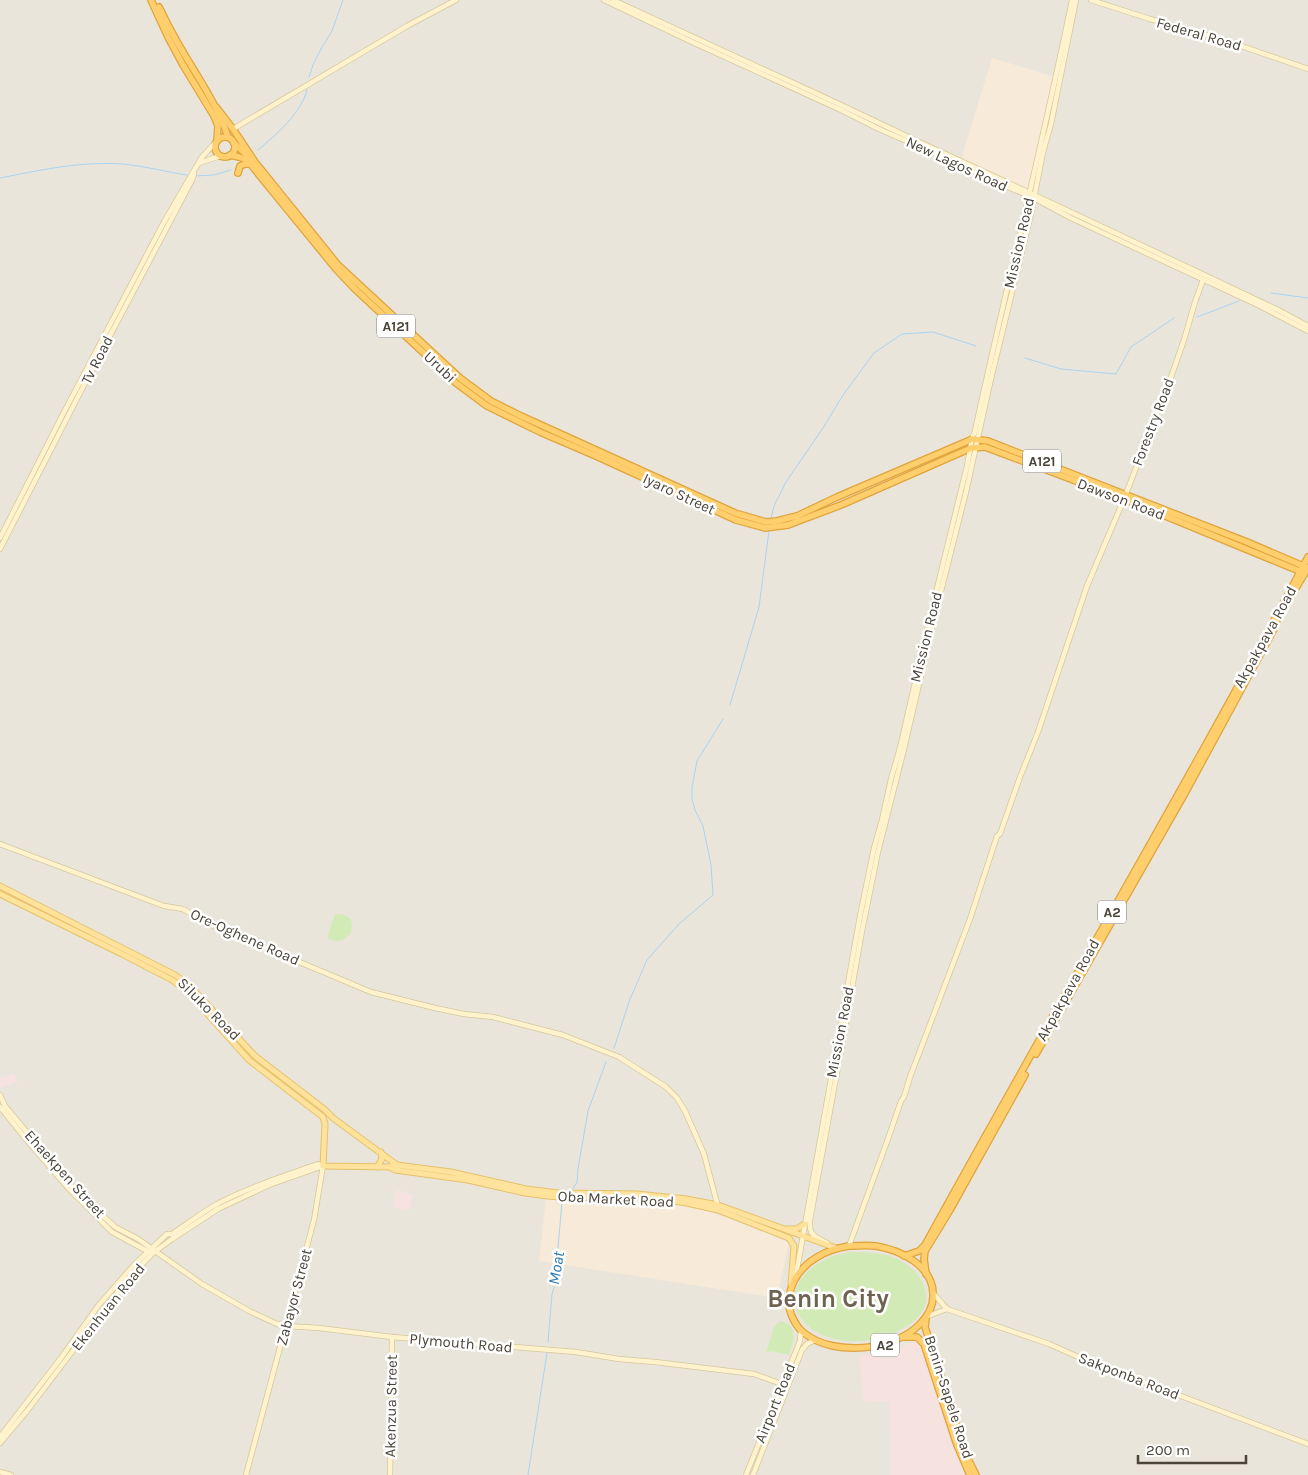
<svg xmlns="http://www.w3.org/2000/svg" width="1308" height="1475" font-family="Karla,sans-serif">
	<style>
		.residential { fill: #eae5da }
		.commercial { fill: #f7ead8 }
		.medical { fill: #f6e3e0 }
		.green { fill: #d2eab5 }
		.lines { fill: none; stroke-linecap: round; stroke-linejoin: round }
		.stream { stroke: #a9d4f2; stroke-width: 1 }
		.secondary-casing { stroke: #d6c79b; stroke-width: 6 }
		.primary-casing { stroke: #e6c16a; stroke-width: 7 }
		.highway-casing { stroke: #e0a43c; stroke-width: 8 }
		.secondary { stroke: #fff3cd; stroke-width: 4.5 }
		.primary { stroke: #ffe39c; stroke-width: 5 }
		.highway { stroke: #ffcf6e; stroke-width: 5.5 }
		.labels { text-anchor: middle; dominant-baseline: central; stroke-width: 5; stroke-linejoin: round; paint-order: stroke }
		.shield { fill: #fff; stroke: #817c74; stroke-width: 1 }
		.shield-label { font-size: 14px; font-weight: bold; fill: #4b4439 }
		.street-label { font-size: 15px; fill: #4b4439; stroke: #fff }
		.water-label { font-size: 16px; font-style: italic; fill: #2e7ab2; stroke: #fff }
		.town-label { font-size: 25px; font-weight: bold; fill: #6e6250; stroke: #fff }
	</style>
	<rect width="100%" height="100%" fill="#f6f3ec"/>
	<rect class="residential" x="0" y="0" width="1308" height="1475"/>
	<g class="commercial">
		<polygon points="992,58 1059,78 1032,195 960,163"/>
		<polygon points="546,1198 573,1201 648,1201 704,1210 753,1227 789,1243 777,1298 539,1261"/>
	</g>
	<g class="medical">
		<polygon points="14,1073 17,1082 0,1088 0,1078"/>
		<polygon points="397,1190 413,1195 408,1211 392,1206"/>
		<polygon points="919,1339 934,1386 950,1442 965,1475 891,1475 889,1401 864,1402 859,1356 874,1354 896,1349"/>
	</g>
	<g class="green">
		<path d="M335,914H342L350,918L352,924L351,933C344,940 338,944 328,938C328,931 333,922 335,914Z"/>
		<path d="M849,1252C867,1252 885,1252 901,1261C923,1272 937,1300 915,1320C912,1323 907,1326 903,1328C877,1344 838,1347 812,1329C805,1324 799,1317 796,1308C790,1288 806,1269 824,1260C832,1256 841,1254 849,1252Z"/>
		<path d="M780,1321C799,1324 794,1342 789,1355L771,1351L766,1353L774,1327Z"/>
	</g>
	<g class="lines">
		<g class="stream">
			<polyline points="309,77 313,65 321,49 332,31 343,0"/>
			<path d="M258,150C276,135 302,112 307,90"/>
			<polyline points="195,176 214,175 231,170"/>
			<path d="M0,178C41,170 81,161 123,164C145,166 166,172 187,175"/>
			<polyline points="1271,293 1308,298"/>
			<polyline points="1197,317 1239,301"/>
			<polyline points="1025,358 1061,369 1116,374 1131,347 1174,318"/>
			<polyline points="771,519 774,506 786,482 823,428 843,395 874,353 902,334 933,332 976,346"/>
			<polyline points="730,705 759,607 769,531"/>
			<polyline points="614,1048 630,999 647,960 679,924 713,895 711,865 703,826 695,810 692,799 692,787 697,761 723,719"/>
			<polyline points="571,1192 577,1182 578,1169 588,1111 606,1062"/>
			<polyline points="548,1342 552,1294 558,1274 557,1259 562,1202 564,1200"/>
			<polyline points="528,1475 547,1353"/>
		</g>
		<defs>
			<g id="secondary">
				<polyline points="604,0 690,41 841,110 879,129 952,161 989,179 1034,198 1071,218 1256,304 1308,331"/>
				<path d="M613,0L769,72C819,94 868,118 917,141C1038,196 1158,253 1278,310L1308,326"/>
				<polyline points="1091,0 1150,19 1227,41 1308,69"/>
				<polyline points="233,129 407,26 456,0"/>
				<polyline points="199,163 220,156"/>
				<polyline points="0,538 62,416 164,222 202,157 215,143"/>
				<polyline points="0,549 84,385 192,180 194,174"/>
				<polyline points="0,844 164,906 183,909 211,925 371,992 435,1008 464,1014 493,1017 563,1035 619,1057 666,1087 677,1098 685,1111 704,1154 718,1207"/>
				<polyline points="0,1095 5,1106 74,1189 115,1227 138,1239 202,1284 249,1311 277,1324 286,1326 319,1328 392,1337 576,1352 619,1359 655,1362 754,1374 782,1384"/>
				<polyline points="0,1107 30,1144 70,1190 112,1232 149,1252"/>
				<path d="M827,1243C814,1236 809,1236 810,1220L842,1045L862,931L878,852L904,749L935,615L966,492L990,383L1031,214L1043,152L1051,124L1076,0"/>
				<polyline points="849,1246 889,1136 901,1101 904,1097 910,1077 970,919 997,836 1000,834 1020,777 1038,732 1087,586 1124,499 1170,380 1184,340 1195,302 1203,280"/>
				<path d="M796,1275L860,916L874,848L882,820L891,779L900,748L931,613L967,466L972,439L975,431C1006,287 1043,144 1072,0"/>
				<polyline points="933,1293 947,1309 1049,1344 1083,1359 1308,1444"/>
				<polyline points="928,1316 947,1309"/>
				<path d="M0,1437L61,1358L98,1306L134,1265L167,1234H172C187,1224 201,1213 217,1204C250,1187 284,1176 318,1164L323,1166"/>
				<polyline points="0,1443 27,1411 126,1281 153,1253 172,1239 218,1209 269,1185 323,1166"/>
				<polyline points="0,1472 11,1475"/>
				<polyline points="246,1475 314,1220 323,1166"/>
				<polyline points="390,1475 392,1337"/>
				<polyline points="746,1475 800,1341 801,1330"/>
				<polyline points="753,1475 802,1350 807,1344 815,1340"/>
			</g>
			<g id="primary">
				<polyline points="0,886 175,975 189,985 255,1056 324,1109 333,1118 397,1165"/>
				<polyline points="0,894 122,954 172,980 183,988 195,1000 249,1060 323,1117 325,1124 323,1166 390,1167 397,1165 451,1172 526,1189 558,1193 637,1194 686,1199 718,1205 836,1248"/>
				<polyline points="377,1167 382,1159 381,1152"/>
				<polyline points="390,1167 395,1170 468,1180 525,1193 548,1196 572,1198 604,1197"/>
				<polyline points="655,1198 687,1203 718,1210 789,1238 794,1246 791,1285"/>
				<polyline points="787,1229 796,1229 805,1224"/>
			</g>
			<g id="highway">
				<polyline points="151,0 168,37 183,65 214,116 218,126 217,141"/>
				<path d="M159,7C170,30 183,53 197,75C209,95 221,115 228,137"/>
				<polyline points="216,107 233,129 255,162 338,265 460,378 491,401 521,416 735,513 766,522 777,521 797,516 837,497 968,441 972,439 988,441 1247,542 1308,568"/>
				<circle cx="225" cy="147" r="10"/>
				<polyline points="234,143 250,158"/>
				<polyline points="230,155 239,157 247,160 336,269 355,289 456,383 487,406 540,432 596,456 736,520 765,528 788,525 841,505 971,448 985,447 1124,499 1304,573"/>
				<polyline points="238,173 240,166 245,164 250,164"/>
				<polyline points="1289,600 1306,571"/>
				<polyline points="1036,1054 1184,795 1274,629 1277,620"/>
				<path d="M849,1246C858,1246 867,1245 876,1246C900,1250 932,1265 933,1293C934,1305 928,1316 920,1324C894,1351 834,1357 804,1333C797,1328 794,1321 791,1314C787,1304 789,1291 794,1281C804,1261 827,1249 849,1246Z"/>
				<path d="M904,1256L919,1251L925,1245C1051,1015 1185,789 1308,557"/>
				<polyline points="926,1274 924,1259 925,1251 950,1210 1025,1075"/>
				<polyline points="926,1318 925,1327 962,1442 969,1461 976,1475"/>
				<polyline points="904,1337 917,1337 924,1344 957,1445 970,1475"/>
			</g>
		</defs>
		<use href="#secondary" class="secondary-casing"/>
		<use href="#primary" class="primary-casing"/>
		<use href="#highway" class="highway-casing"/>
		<use href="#secondary" class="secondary"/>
		<use href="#primary" class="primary"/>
		<use href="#highway" class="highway"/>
	</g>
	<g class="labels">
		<g class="shield">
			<rect x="377" y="314.5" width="38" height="23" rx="4"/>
			<rect x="1023" y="449.5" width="38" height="23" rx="4"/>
			<rect x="1098" y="900.5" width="28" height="23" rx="4"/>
			<rect x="871" y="1333.5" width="28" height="23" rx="4"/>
		</g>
		<g class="shield-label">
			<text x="396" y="326">A121</text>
			<text x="1042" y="461">A121</text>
			<text x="1112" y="912">A2</text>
			<text x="885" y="1345">A2</text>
		</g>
		<g class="street-label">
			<text transform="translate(1199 34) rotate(16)">Federal Road</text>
			<text transform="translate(957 164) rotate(25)">New Lagos Road</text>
			<text transform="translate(1019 243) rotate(-77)">Mission Road</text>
			<text transform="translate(97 360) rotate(-63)">Tv Road</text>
			<text transform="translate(440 367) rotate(43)">Urubi</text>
			<text transform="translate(1153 422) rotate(-69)">Forestry Road</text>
			<text transform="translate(679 494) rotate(25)">Iyaro Street</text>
			<text transform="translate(1121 499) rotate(21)">Dawson Road</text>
			<text transform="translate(926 637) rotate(-76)">Mission Road</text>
			<text transform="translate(1265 637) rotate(-61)">Akpakpava Road</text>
			<text transform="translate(245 937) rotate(24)">Ore-Oghene Road</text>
			<text transform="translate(1068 990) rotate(-61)">Akpakpava Road</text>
			<text transform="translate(209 1009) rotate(45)">Siluko Road</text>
			<text transform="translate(840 1032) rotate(-79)">Mission Road</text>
			<text transform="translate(65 1174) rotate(48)">Ehaekpen Street</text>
			<text transform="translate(616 1199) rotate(3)">Oba Market Road</text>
			<text transform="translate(294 1297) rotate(-75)">Zabayor Street</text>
			<text transform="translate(108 1307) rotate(-51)">Ekenhuan Road</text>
			<text transform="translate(461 1343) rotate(5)">Plymouth Road</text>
			<text transform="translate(1129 1376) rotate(21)">Sakponba Road</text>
			<text transform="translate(949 1397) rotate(72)">Benin-Sapele Road</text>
			<text transform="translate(775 1403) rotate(-68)">Airport Road</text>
			<text transform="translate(391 1406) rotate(-89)">Akenzua Street</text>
		</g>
		<g class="water-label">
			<text transform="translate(556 1268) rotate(-81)">Moat</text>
		</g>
		<g class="town-label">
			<text x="828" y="1298">Benin City</text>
		</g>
	</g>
	<path d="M1138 1455v8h108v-8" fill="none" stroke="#4b4439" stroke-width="2.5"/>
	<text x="1146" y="1455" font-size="15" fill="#4b4439" stroke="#ffffff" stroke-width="4" paint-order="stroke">200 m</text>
</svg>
